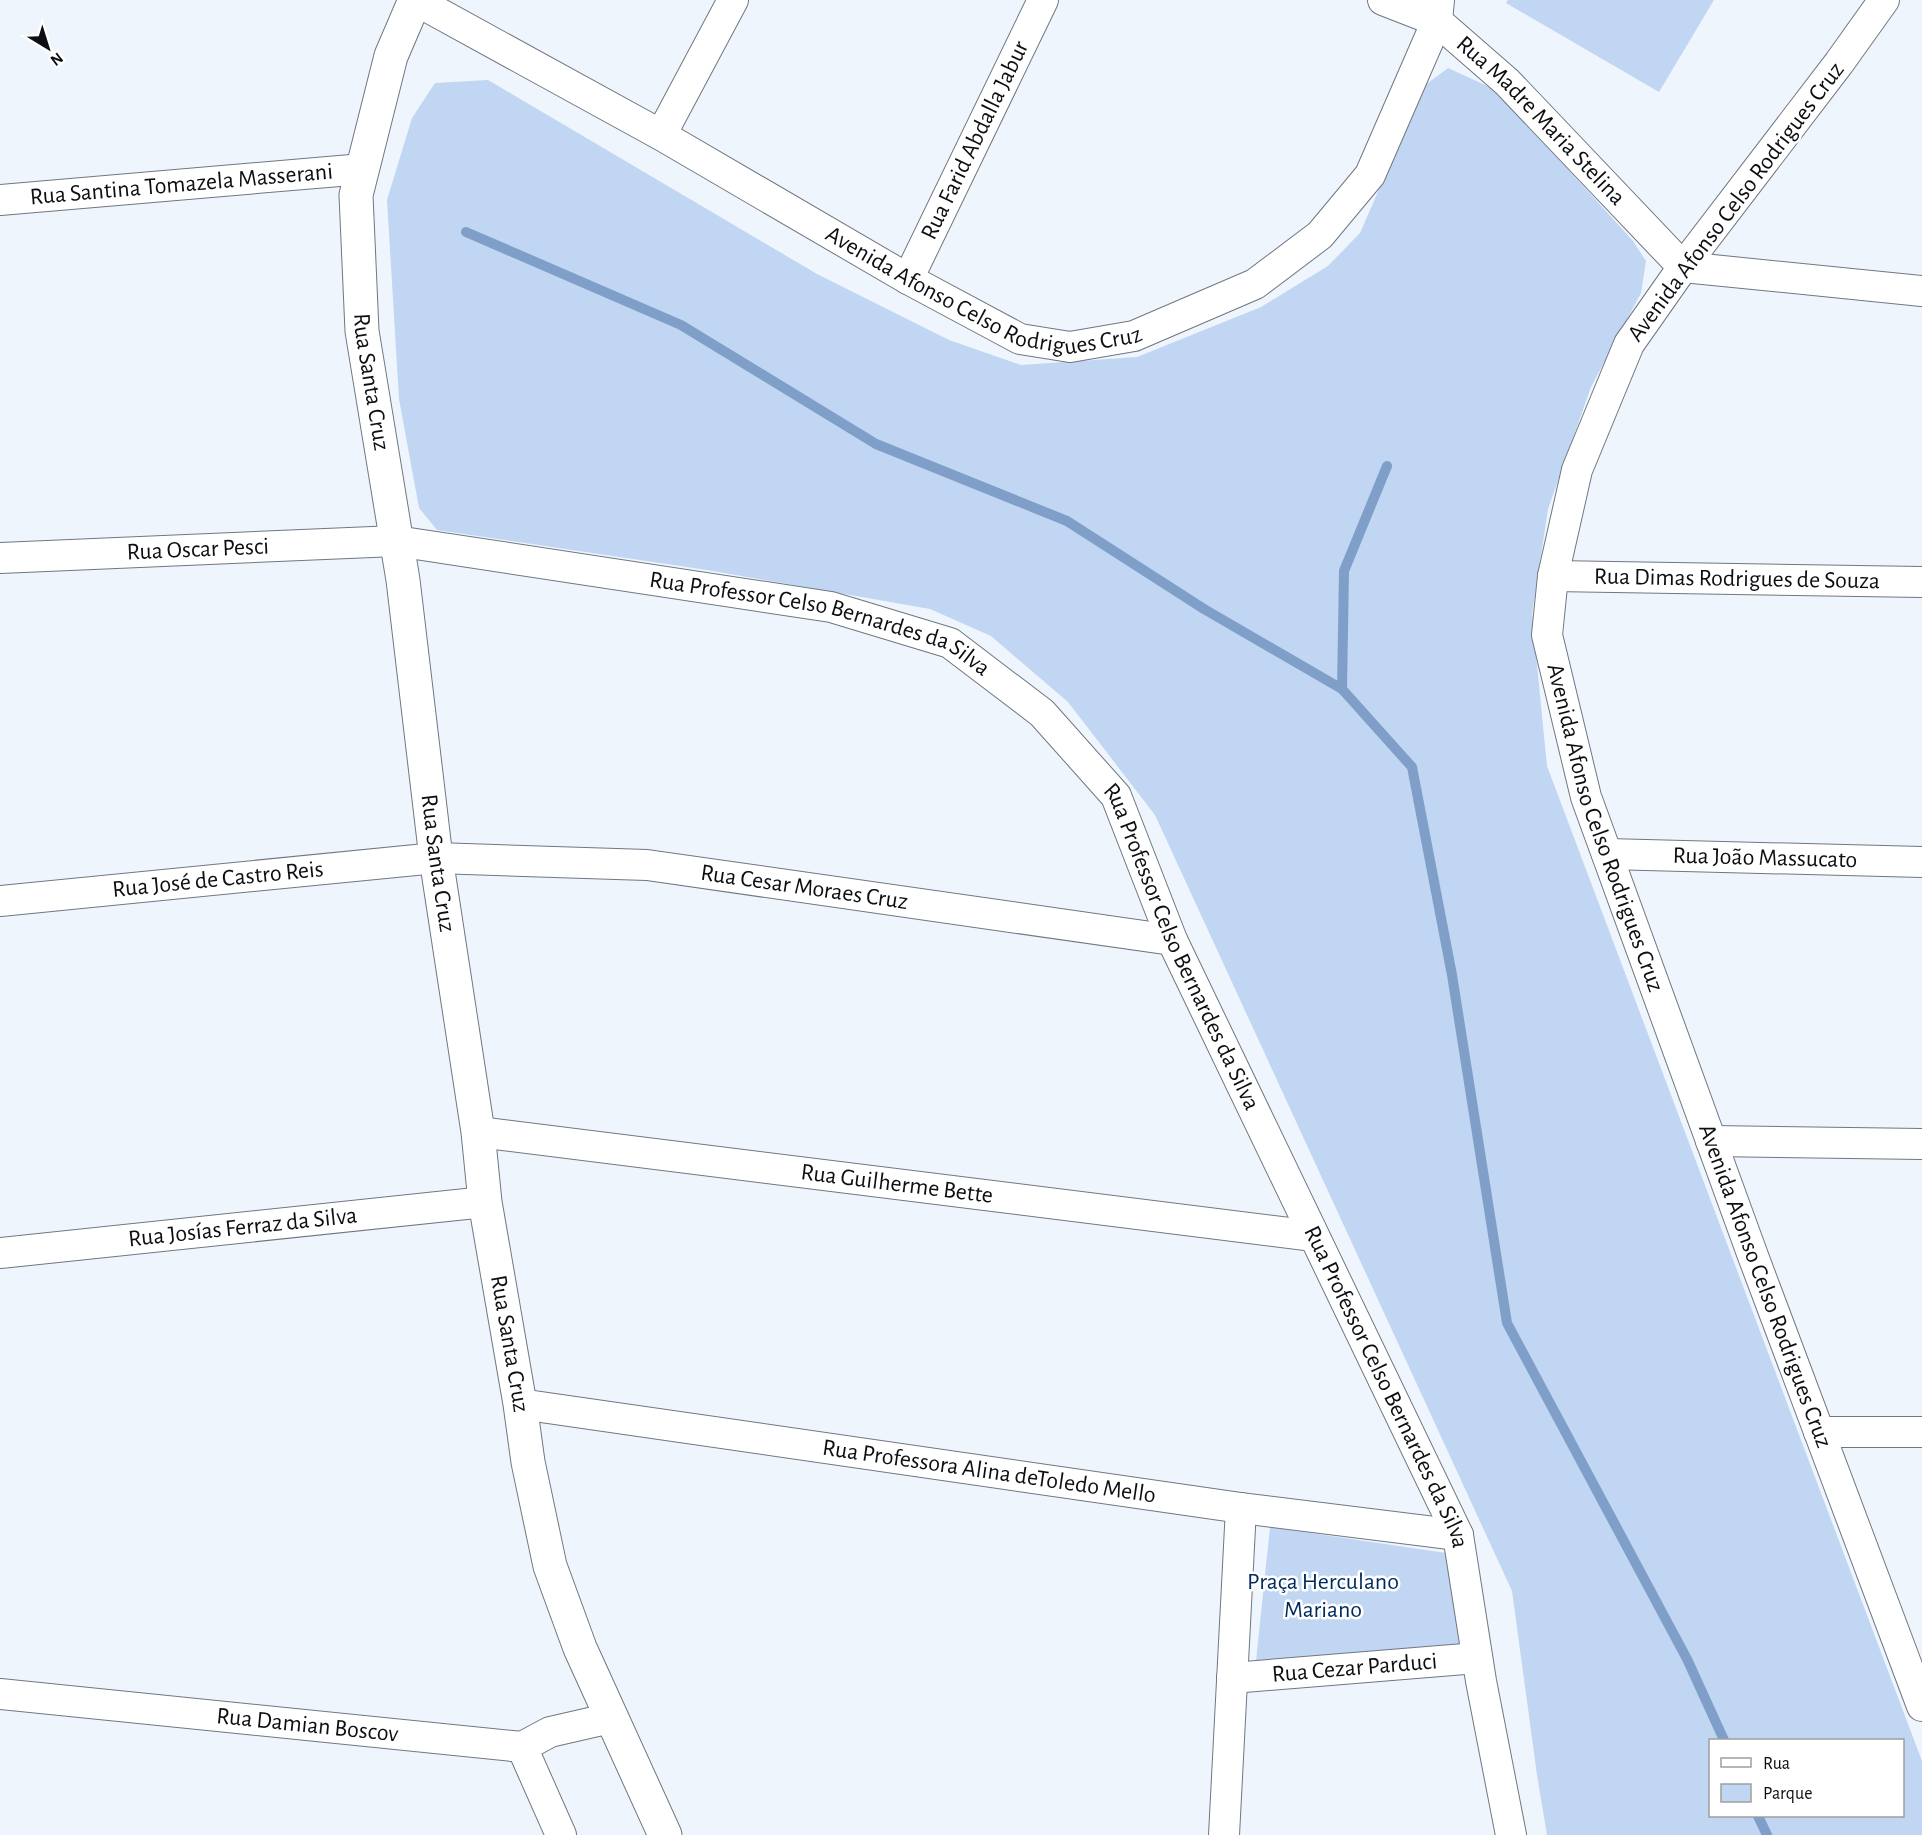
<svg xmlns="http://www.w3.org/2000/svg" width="1922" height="1835" font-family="'Alegreya Sans',sans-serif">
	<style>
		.green { fill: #c0d6f2; fill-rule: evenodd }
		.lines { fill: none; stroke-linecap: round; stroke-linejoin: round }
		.stream { stroke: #7f9fc8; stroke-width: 10 }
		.street-casing { stroke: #707780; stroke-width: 32 }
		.secondary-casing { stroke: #707780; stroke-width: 35 }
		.street { stroke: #fff; stroke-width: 30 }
		.secondary { stroke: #fff; stroke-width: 33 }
		.labels { text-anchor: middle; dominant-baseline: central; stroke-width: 5; stroke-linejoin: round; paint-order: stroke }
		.street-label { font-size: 24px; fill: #0c0e11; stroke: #fff }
		.park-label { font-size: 24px; fill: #002a5c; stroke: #fff }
	</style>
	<rect width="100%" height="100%" fill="#eff5fd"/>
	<g class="green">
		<polygon points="1508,0 1714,0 1659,92 1506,3"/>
		<path d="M1448,68L1496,90L1633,241L1646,261L1641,293L1591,387L1548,509L1532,614L1547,766L1922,1761V1835H1547L1537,1775L1512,1591L1155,815L1068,702L991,636L930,609L707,570L437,530L419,508L399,399L387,200L412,118L435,83L488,80L817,274L949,340L1021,365L1137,357L1261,307L1328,266L1360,233L1424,86ZM1710,1740H1902V1816H1710Z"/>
		<polygon points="1270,1527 1446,1553 1465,1646 1256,1661"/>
	</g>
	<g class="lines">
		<g class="stream">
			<polyline points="466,232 681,325 876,444 1067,521 1204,609 1342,689 1412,767 1452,975 1507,1323 1687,1659 1724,1740"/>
			<polyline points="1342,689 1344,571 1387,466"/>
			<polyline points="1758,1816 1767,1835"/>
		</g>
		<defs>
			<g id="street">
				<path id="s1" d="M415,0L661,135L908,279L1020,339L1070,347L1134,336L1255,284L1320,235L1370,175L1437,21L1439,0"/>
				<path id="s2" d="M1383,0L1437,21L1507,82L1683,267L1922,291"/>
				<path id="s3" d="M1884,0L1839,63L1683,267L1629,344L1577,470L1553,576L1547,635L1586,797L1753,1256L1922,1706"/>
				<polyline points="661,135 733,0"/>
				<path id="s4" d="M0,200L363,169"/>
				<path id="s5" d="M908,279L1043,0"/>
				<path id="s6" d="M0,558L396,541L831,607L950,643L1042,713L1116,796L1172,940L1458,1535L1481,1681L1511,1835"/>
				<path id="s7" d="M1553,576L1922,582"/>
				<path id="s8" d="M1607,854L1922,862"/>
				<path id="s9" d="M0,901L436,858L647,865L1172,940"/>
				<path id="s10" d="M478,1132L1314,1236"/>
				<polyline points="1711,1141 1922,1144"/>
				<path id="s11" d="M0,1253L485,1202"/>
				<path id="s12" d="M520,1404L1241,1508L1458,1535"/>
				<polyline points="1819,1432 1922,1432"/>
				<path id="s13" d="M1232,1678L1477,1658"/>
				<path id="s14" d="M0,1694L522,1747L550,1732L611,1718"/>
				<polyline points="522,1747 561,1835"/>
				<polyline points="1224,1835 1241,1508"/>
			</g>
			<g id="secondary">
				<path id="s15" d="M415,0L391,56L356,195L362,331L403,580L436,858L478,1132L485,1202L520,1404L528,1462L550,1566L580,1648L665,1835"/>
			</g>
		</defs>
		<use href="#street" class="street-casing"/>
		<use href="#secondary" class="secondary-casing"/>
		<use href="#street" class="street"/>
		<use href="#secondary" class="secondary"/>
	</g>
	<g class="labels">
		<g class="street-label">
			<text stroke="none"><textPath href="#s2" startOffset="202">Rua Madre Maria Stelina</textPath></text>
			<text stroke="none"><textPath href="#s5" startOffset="154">Rua Farid Abdalla Jabur</textPath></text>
			<text stroke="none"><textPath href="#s4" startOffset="182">Rua Santina Tomazela Masserani</textPath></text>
			<text transform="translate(1736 202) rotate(-53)">Avenida Afonso Celso Rodrigues Cruz</text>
			<text stroke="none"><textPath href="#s1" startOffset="645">Avenida Afonso Celso Rodrigues Cruz</textPath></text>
			<text stroke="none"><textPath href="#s15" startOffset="392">Rua Santa Cruz</textPath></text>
			<text stroke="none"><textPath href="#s6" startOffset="198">Rua Oscar Pesci</textPath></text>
			<text stroke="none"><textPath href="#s7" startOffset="184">Rua Dimas Rodrigues de Souza</textPath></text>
			<text stroke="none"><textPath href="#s6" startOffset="830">Rua Professor Celso Bernardes da Silva</textPath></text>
			<text stroke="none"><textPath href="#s3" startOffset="934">Avenida Afonso Celso Rodrigues Cruz</textPath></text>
			<text stroke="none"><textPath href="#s8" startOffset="158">Rua João Massucato</textPath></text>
			<text stroke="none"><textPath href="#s15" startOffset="878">Rua Santa Cruz</textPath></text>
			<text stroke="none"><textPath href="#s9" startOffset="219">Rua José de Castro Reis</textPath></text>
			<text stroke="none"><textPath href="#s9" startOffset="808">Rua Cesar Moraes Cruz</textPath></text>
			<text stroke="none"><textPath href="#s6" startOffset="1352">Rua Professor Celso Bernardes da Silva</textPath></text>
			<text stroke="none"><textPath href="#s10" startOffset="422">Rua Guilherme Bette</textPath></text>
			<text stroke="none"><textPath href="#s11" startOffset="244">Rua Josías Ferraz da Silva</textPath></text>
			<text stroke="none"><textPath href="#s3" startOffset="1420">Avenida Afonso Celso Rodrigues Cruz</textPath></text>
			<text stroke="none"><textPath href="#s15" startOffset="1364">Rua Santa Cruz</textPath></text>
			<text stroke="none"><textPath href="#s6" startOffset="1838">Rua Professor Celso Bernardes da Silva</textPath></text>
			<text stroke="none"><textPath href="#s12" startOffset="474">Rua Professora Alina deToledo Mello</textPath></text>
			<text stroke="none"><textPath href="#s13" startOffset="123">Rua Cezar Parduci</textPath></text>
			<text stroke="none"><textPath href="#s14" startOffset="309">Rua Damian Boscov</textPath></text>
		</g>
		<g class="park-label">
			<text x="1323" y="1582">Praça Herculano<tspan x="1323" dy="28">Mariano</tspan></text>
		</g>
	</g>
	<rect x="1709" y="1739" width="195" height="78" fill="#ffffff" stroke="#9e9fa0" stroke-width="1.5"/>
	<rect x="1721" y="1758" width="30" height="9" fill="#ffffff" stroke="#9e9fa0" stroke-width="1.5"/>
	<text x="1763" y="1769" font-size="18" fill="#0c0e11">Rua</text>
	<rect x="1721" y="1784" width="30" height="18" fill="#c0d6f2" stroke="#9e9fa0" stroke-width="1.5"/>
	<text x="1763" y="1799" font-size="18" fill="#0c0e11">Parque</text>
	<g transform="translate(48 48) rotate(142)" stroke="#ffffff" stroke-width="4.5" paint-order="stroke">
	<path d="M0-4.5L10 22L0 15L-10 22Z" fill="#0c0e11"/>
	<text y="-9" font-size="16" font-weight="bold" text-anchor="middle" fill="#0c0e11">N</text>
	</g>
</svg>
